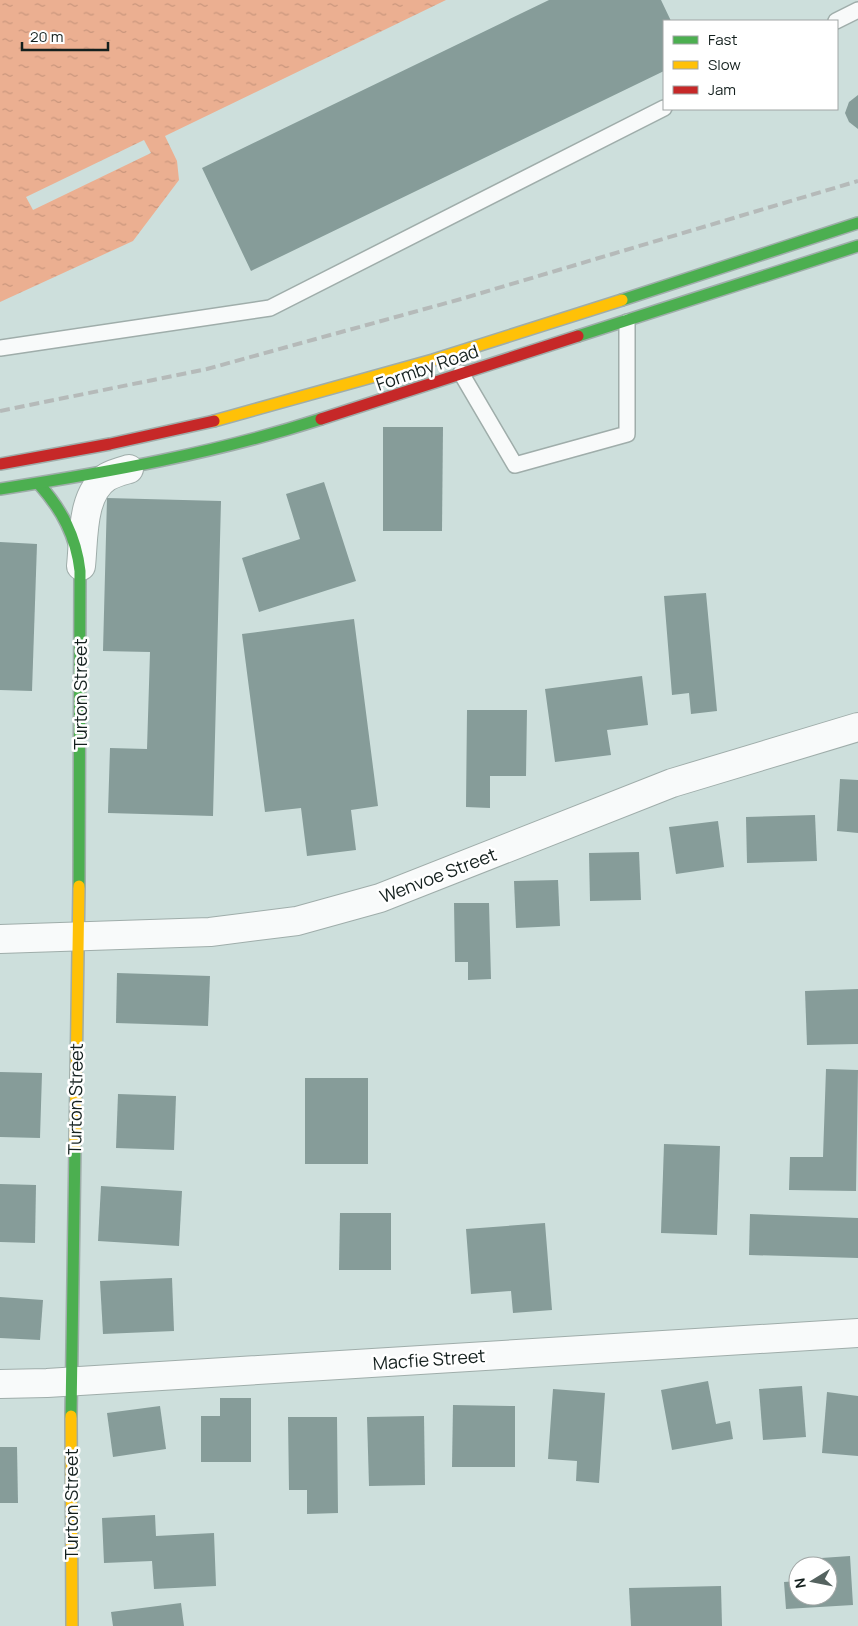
<svg xmlns="http://www.w3.org/2000/svg" width="858" height="1626" font-family="Manrope,sans-serif">
	<style>
		.water { fill: url(#water-ripples) }
		.pier { fill: #cddfdc }
		.building { fill: #869c99 }
		.lines { fill: none; stroke-linecap: round; stroke-linejoin: round }
		.lane-casing { stroke: #9fadaa; stroke-width: 18 }
		.street-casing { stroke: #9fadaa; stroke-width: 30 }
		.fast-casing { stroke: #9fadaa; stroke-width: 14 }
		.slow-casing { stroke: #9fadaa; stroke-width: 14 }
		.jam-casing { stroke: #9fadaa; stroke-width: 14 }
		.lane { stroke: #f8fafa; stroke-width: 15 }
		.street { stroke: #f8fafa; stroke-width: 28 }
		.fast { stroke: #4caf50; stroke-width: 11 }
		.slow { stroke: #ffc107; stroke-width: 11 }
		.jam { stroke: #c62828; stroke-width: 11 }
		.rail { stroke: #b5bab9; stroke-width: 4; stroke-dasharray: 10 5; stroke-linecap: butt }
		.labels { text-anchor: middle; dominant-baseline: central; stroke-width: 5; stroke-linejoin: round; paint-order: stroke }
		.street-label { font-size: 18px; fill: #14201e; stroke: #fff }
	</style>
	<defs>
		<pattern id="water-ripples" width="26" height="14" patternUnits="userSpaceOnUse" patternTransform="scale(1.25)"><rect width="26" height="14" fill="#ebaf91"/><path d="M2 4q2-2 4 0t4 0M15 11q2-2 4 0t4 0" fill="none" stroke="#c9967d"/></pattern>
	</defs>
	<rect width="100%" height="100%" fill="#cddfdc"/>
	<polygon class="water" points="0,0 446,0 165,136 177,161 179,180 133,241 0,302"/>
	<polygon class="pier" points="144,140 151,153 33,210 26,197"/>
	<g class="building">
		<polygon points="549,0 661,0 671,21 664,21 664,71 251,271 202,168"/>
		<polygon points="858,95 858,129 849,122 845,113 849,102"/>
		<polygon points="383,427 443,427 442,531 383,531"/>
		<polygon points="324,482 356,581 259,612 242,558 300,539 286,494"/>
		<polygon points="107,498 221,501 213,816 108,813 110,748 147,749 150,652 103,651"/>
		<polygon points="0,542 37,544 32,691 0,690"/>
		<polygon points="706,593 717,711 691,714 689,693 672,695 664,596"/>
		<polygon points="354,619 378,806 351,810 356,850 307,856 301,808 265,812 242,634"/>
		<polygon points="642,676 648,725 607,730 611,755 555,762 545,689"/>
		<polygon points="467,710 527,710 526,776 490,776 490,808 466,807"/>
		<polygon points="840,779 858,780 858,833 837,831"/>
		<polygon points="815,815 817,861 747,863 746,817"/>
		<polygon points="718,821 724,867 676,874 669,827"/>
		<polygon points="639,852 641,900 590,901 589,853"/>
		<polygon points="558,880 560,926 516,928 514,881"/>
		<polygon points="454,903 489,903 491,979 468,980 468,962 455,962"/>
		<polygon points="117,973 210,976 208,1026 116,1023"/>
		<polygon points="858,989 858,1044 807,1045 805,991"/>
		<polygon points="826,1069 858,1070 856,1191 789,1190 790,1157 823,1157"/>
		<polygon points="0,1072 42,1073 40,1138 0,1137"/>
		<rect x="305" y="1078" width="63" height="86"/>
		<polygon points="118,1094 176,1096 174,1150 116,1148"/>
		<polygon points="664,1144 720,1146 717,1235 661,1233"/>
		<polygon points="0,1184 36,1185 35,1243 0,1242"/>
		<polygon points="101,1186 182,1191 179,1246 98,1241"/>
		<polygon points="340,1213 391,1213 391,1270 339,1270"/>
		<polygon points="750,1214 858,1218 858,1258 749,1255"/>
		<polygon points="545,1223 552,1310 513,1313 511,1291 471,1294 466,1229"/>
		<polygon points="172,1278 174,1331 103,1334 100,1281"/>
		<polygon points="0,1297 43,1300 40,1340 0,1338"/>
		<polygon points="708,1381 716,1424 730,1421 733,1439 672,1450 661,1390"/>
		<polygon points="802,1386 806,1437 763,1440 759,1389"/>
		<polygon points="553,1389 605,1393 599,1483 576,1481 577,1461 548,1459"/>
		<polygon points="827,1392 858,1396 858,1456 822,1453"/>
		<polygon points="220,1398 251,1398 251,1462 201,1462 201,1416 220,1416"/>
		<polygon points="453,1405 515,1406 515,1467 452,1467"/>
		<polygon points="160,1406 166,1449 113,1457 107,1413"/>
		<polygon points="424,1416 425,1485 369,1486 367,1417"/>
		<polygon points="288,1417 337,1417 338,1513 307,1514 307,1490 289,1490"/>
		<polygon points="0,1447 17,1447 18,1503 0,1503"/>
		<polygon points="155,1515 156,1536 214,1533 216,1586 154,1589 152,1561 104,1563 102,1518"/>
		<polygon points="850,1556 853,1605 786,1609 784,1582 798,1581 798,1596 828,1596 828,1566 808,1566 807,1559"/>
		<polygon points="721,1586 722,1626 631,1626 629,1588"/>
		<polygon points="181,1603 184,1626 113,1626 111,1612"/>
	</g>
	<g class="lines">
		<defs>
			<g id="lane">
				<polyline points="836,21 858,10"/>
				<polyline points="0,348 270,308 664,108"/>
				<polyline points="461,373 515,465 627,434 627,322"/>
			</g>
			<g id="street">
				<path d="M81,566C84,539 81,494 107,477C114,473 122,471 129,469"/>
				<polyline points="0,939 210,932 297,921 380,898 672,783 858,727"/>
				<polyline points="0,1384 47,1383 858,1333"/>
			</g>
			<g id="fast">
				<polyline points="622,300 858,223"/>
				<polyline points="578,336 858,246"/>
				<path d="M39,484C62,510 76,536 80,571L79,886"/>
				<path d="M0,489C109,472 216,453 321,419"/>
				<polyline points="71,1416 75,1144"/>
			</g>
			<g id="slow">
				<polyline points="214,421 433,360 622,300"/>
				<polyline points="75,1144 79,886"/>
				<polyline points="71,1416 72,1626"/>
			</g>
			<g id="jam">
				<polyline points="321,419 578,336"/>
				<polyline points="0,464 110,444 214,421"/>
			</g>
		</defs>
		<use href="#lane" class="lane-casing"/>
		<use href="#street" class="street-casing"/>
		<use href="#fast" class="fast-casing"/>
		<use href="#slow" class="slow-casing"/>
		<use href="#jam" class="jam-casing"/>
		<use href="#lane" class="lane"/>
		<use href="#street" class="street"/>
		<use href="#fast" class="fast"/>
		<use href="#slow" class="slow"/>
		<use href="#jam" class="jam"/>
		<polyline class="rail" points="0,411 207,369 461,299 858,181"/>
	</g>
	<g class="labels">
		<g class="street-label">
			<text transform="translate(427 367) rotate(-19)">Formby Road</text>
			<text transform="translate(80 694) rotate(-90)">Turton Street</text>
			<text transform="translate(438 875) rotate(-21)">Wenvoe Street</text>
			<text transform="translate(75 1099) rotate(-89)">Turton Street</text>
			<text transform="translate(429 1359) rotate(-4)">Macfie Street</text>
			<text transform="translate(71 1504) rotate(-90)">Turton Street</text>
		</g>
	</g>
	<rect x="663" y="20" width="175" height="90" fill="#ffffff" stroke="#a1a6a5"/>
	<rect x="673" y="36" width="25" height="8" fill="#4caf50" stroke="#a1a6a5"/>
	<text x="708" y="45" font-size="15" fill="#14201e">Fast</text>
	<rect x="673" y="61" width="25" height="8" fill="#ffc107" stroke="#a1a6a5"/>
	<text x="708" y="70" font-size="15" fill="#14201e">Slow</text>
	<rect x="673" y="86" width="25" height="8" fill="#c62828" stroke="#a1a6a5"/>
	<text x="708" y="95" font-size="15" fill="#14201e">Jam</text>
	<g transform="translate(813 1581) rotate(260)"><circle r="24" fill="#ffffff" stroke="#a1a6a5"/>
	<path d="M0-4L9 19L0 12L-9 19Z" fill="#556360"/>
	<text y="-8" font-size="14" font-weight="bold" text-anchor="middle" fill="#14201e">N</text>
	</g>
	<path d="M22 42v8h86v-8" fill="none" stroke="#14201e" stroke-width="2.5"/>
	<text x="30" y="42" font-size="15" fill="#14201e" stroke="#ffffff" stroke-width="4" paint-order="stroke">20 m</text>
</svg>
